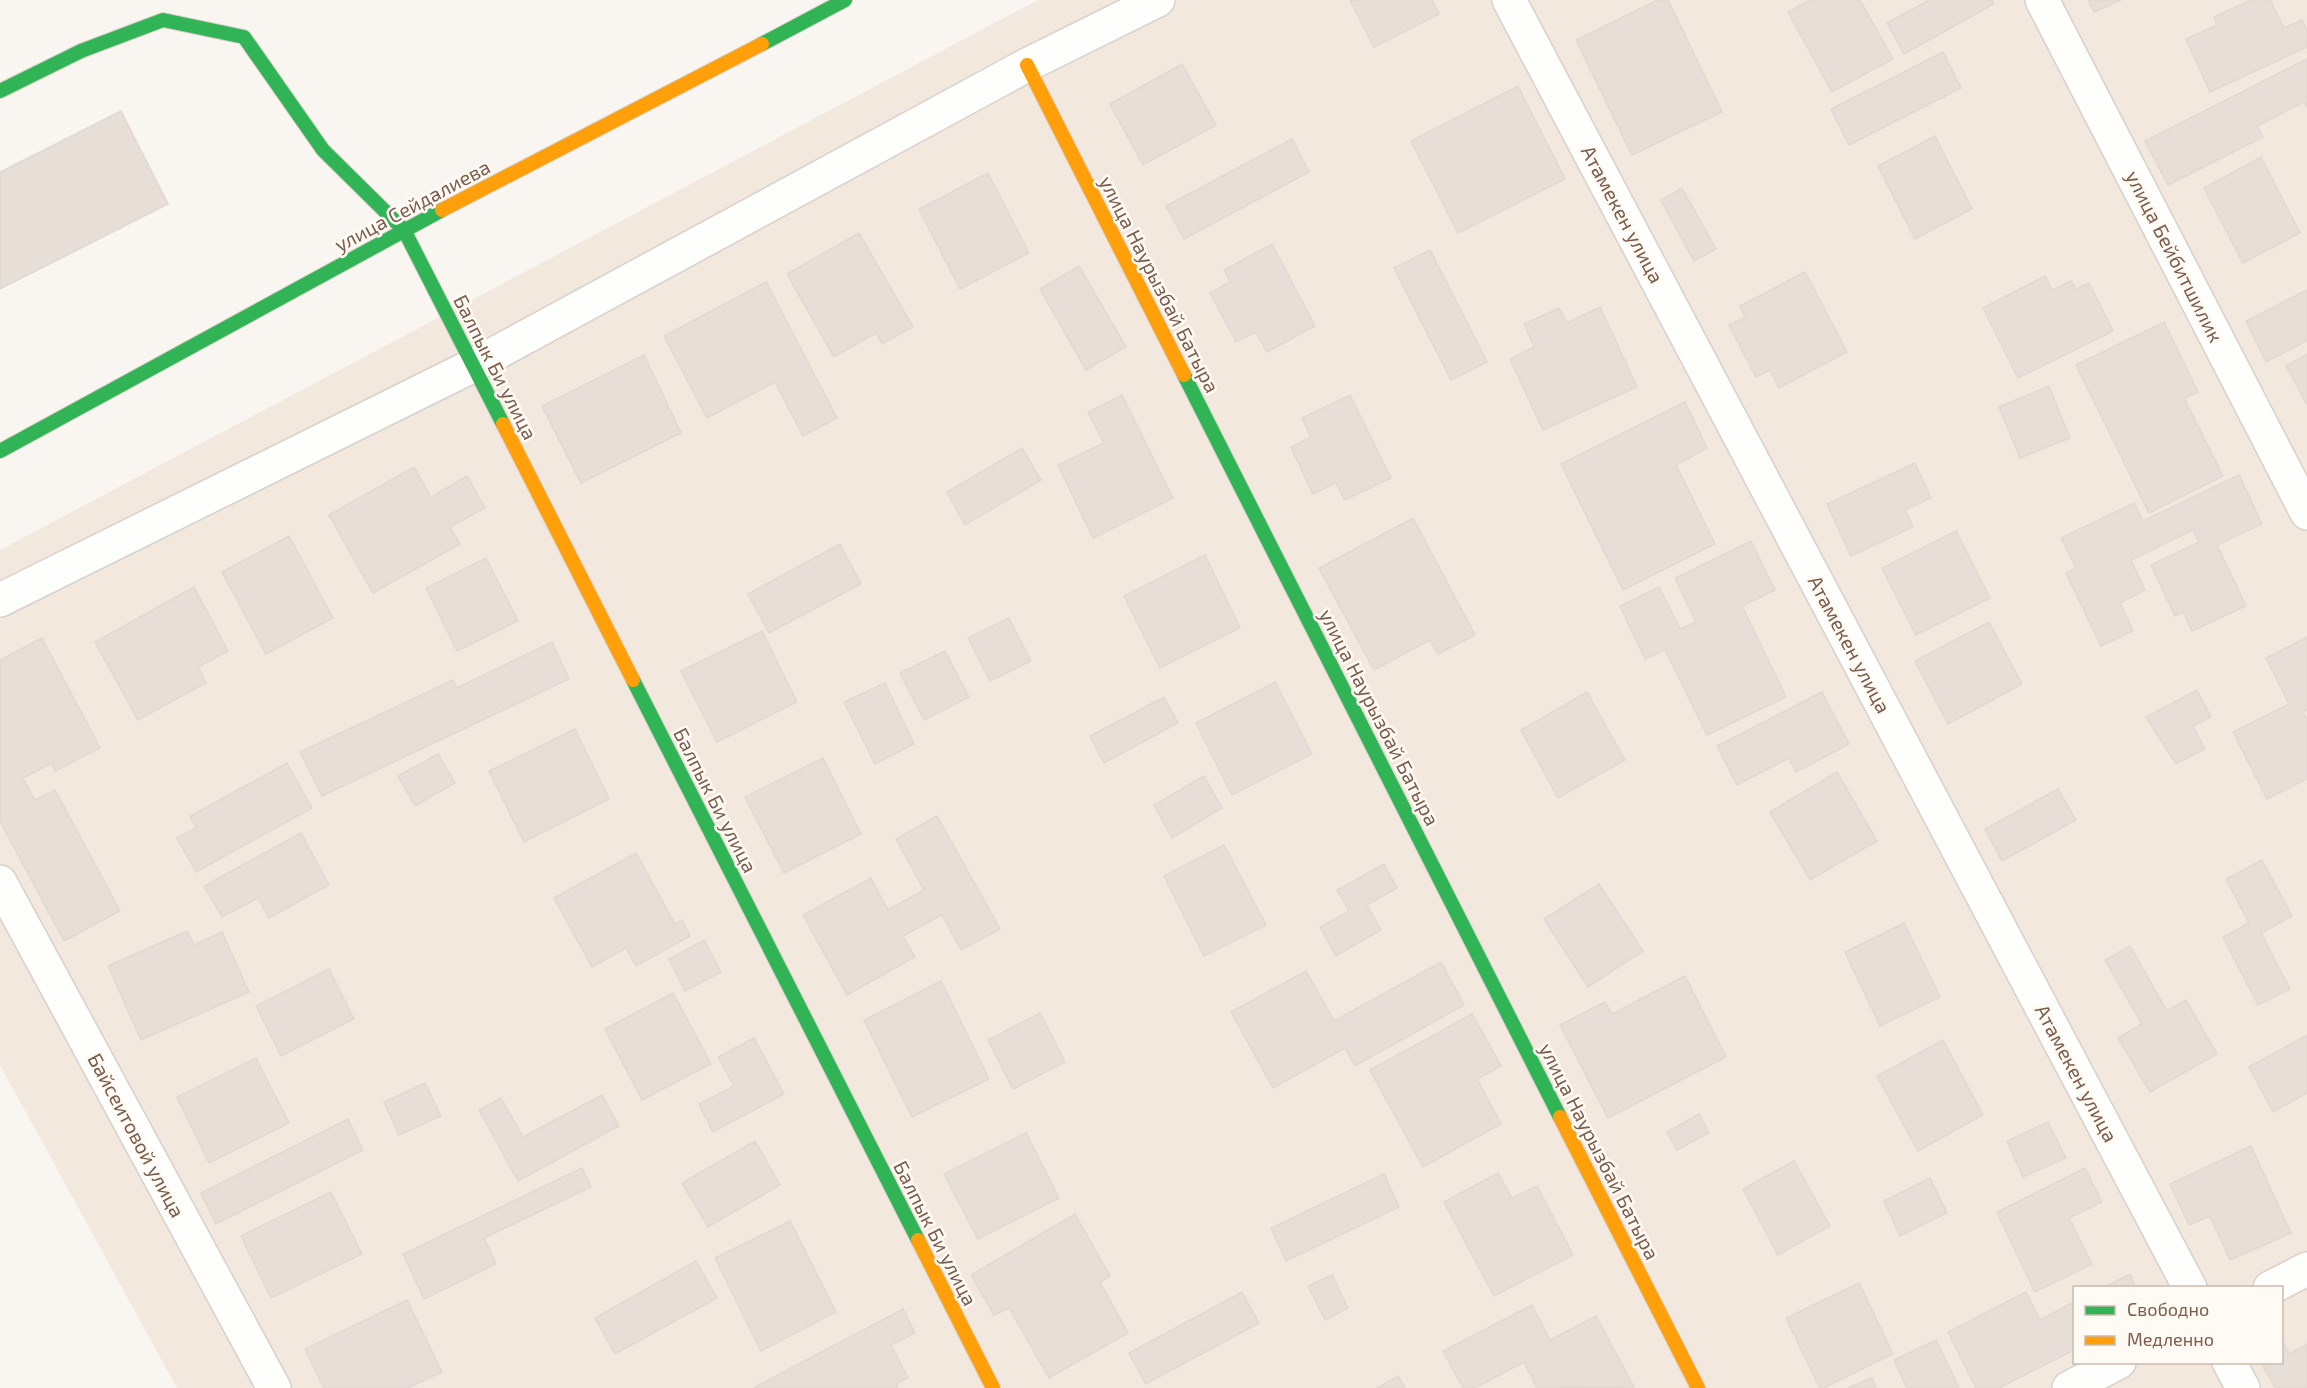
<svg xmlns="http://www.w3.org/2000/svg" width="2307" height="1388" font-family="'Exo 2',sans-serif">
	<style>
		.residential { fill: #f2e8de; fill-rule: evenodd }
		.building { fill: #e6ded7; stroke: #e2d8d2; stroke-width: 1.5 }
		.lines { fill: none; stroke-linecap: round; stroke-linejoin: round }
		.street-casing { stroke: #d7d1cb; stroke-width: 36 }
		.fast-casing { stroke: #d9d2cb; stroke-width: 16 }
		.slow-casing { stroke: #d9d2cb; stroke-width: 16 }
		.street { stroke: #fefefd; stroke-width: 33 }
		.fast { stroke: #30b455; stroke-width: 14 }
		.slow { stroke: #ff9f0a; stroke-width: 14 }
		.labels { text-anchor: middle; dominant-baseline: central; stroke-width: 5; stroke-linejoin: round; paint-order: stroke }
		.street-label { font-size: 20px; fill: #7a5c4d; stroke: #fffaf3 }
	</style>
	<rect width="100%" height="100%" fill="#f9f5f0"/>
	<path class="residential" d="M1038,0H2307V1388H177L0,1065V550ZM2074,1288H2282V1362H2074Z"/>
	<g class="building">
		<polygon points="1350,0 1432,0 1439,14 1374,47"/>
		<polygon points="1658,0 1668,0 1722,112 1632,155 1576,40"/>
		<polygon points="1810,0 1860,0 1893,59 1832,92 1788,12"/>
		<polygon points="1929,0 1992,0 1994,4 1904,54 1887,23"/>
		<polygon points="2088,0 2121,0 2094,12"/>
		<polygon points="2251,0 2270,0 2284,28 2302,20 2307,30 2307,47 2210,92 2186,39 2217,25 2214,17"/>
		<polygon points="1943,52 1961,88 1849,145 1831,109"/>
		<polygon points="2307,59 2307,107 2304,102 2257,126 2263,137 2168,185 2145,141"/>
		<polygon points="1182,64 1216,125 1143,165 1110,104"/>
		<polygon points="1518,86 1565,179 1458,233 1411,141"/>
		<polygon points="121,111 168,204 0,289 0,172"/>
		<polygon points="1935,136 1972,209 1915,239 1878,166"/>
		<polygon points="1292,139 1309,172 1184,239 1166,206"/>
		<polygon points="2261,157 2300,233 2243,263 2204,188"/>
		<polygon points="988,173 1029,253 960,289 919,209"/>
		<polygon points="1682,188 1716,249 1694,261 1661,200"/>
		<polygon points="859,233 913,327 882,344 876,333 834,357 787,274"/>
		<polygon points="1272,244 1315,326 1267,352 1256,332 1236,342 1210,293 1230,282 1224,270"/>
		<polygon points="1430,250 1487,362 1451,380 1394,268"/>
		<polygon points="1079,266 1126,347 1086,370 1040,289"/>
		<polygon points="1805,272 1847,352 1779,388 1770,370 1756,377 1729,325 1745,317 1740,306"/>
		<polygon points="2045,276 2052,290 2071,281 2076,289 2089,283 2113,331 2018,378 1983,308"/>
		<polygon points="766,282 837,418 803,436 775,382 707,418 664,336"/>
		<polygon points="2307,290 2307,341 2266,362 2246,321"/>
		<polygon points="1600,307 1637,387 1543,430 1510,359 1534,347 1524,324 1559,308 1567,323"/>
		<polygon points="2164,322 2198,392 2184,398 2223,476 2149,513 2076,365"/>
		<polygon points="2307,354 2307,405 2286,366"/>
		<polygon points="644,355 681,433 581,483 542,406"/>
		<polygon points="2049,386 2070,438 2020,458 1999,407"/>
		<polygon points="1122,395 1173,498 1093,538 1058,465 1104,443 1088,412"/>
		<polygon points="1350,395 1391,478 1345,500 1336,483 1313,494 1291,447 1311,437 1302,418"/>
		<polygon points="1685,402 1707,448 1676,465 1715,544 1623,590 1561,464"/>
		<polygon points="1022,448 1041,480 965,525 947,492"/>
		<polygon points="1915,463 1931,498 1905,510 1913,527 1851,556 1827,504"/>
		<polygon points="414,467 431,497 467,476 485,508 450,527 460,544 373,593 329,515"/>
		<polygon points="2239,475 2262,524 2217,545 2246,606 2192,631 2183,612 2175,616 2151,565 2199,542 2193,530 2131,560 2145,590 2120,603 2133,631 2101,646 2066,573 2076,568 2061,538 2134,503 2143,521"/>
		<polygon points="1413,518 1475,635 1438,654 1430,640 1374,670 1319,568"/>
		<polygon points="1956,531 1990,598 1916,635 1882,568"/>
		<polygon points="289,536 333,618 266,654 222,572"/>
		<polygon points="1751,541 1775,590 1742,606 1786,697 1707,735 1665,650 1645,659 1620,606 1659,587 1680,629 1696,622 1675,578"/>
		<polygon points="840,544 861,584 769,633 748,594"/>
		<polygon points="1205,555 1240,628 1160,668 1124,596"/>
		<polygon points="486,558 518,621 457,651 426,588"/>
		<polygon points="194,587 228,651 198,667 206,683 138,720 95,642"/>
		<polygon points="1009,618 1031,661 990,681 968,638"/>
		<polygon points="1989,622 2022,684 1948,724 1915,661"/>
		<polygon points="762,631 797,702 717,742 681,671"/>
		<polygon points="2307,637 2307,710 2303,712 2307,720 2307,779 2267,799 2233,732 2289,704 2266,658"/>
		<polygon points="42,638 100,748 55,771 52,763 23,778 35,800 55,790 120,911 64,941 0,821 0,660"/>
		<polygon points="552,642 569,679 322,796 300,752 453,680 457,688"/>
		<polygon points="945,651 969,697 924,720 900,673"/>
		<polygon points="1275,682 1312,754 1232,795 1196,723"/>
		<polygon points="885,683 914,744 875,764 844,702"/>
		<polygon points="2197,690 2211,717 2193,726 2205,749 2176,764 2146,717"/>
		<polygon points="1587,692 1625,760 1558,798 1521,730"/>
		<polygon points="1822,692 1849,744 1796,772 1789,758 1737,785 1717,746"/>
		<polygon points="1164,697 1178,723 1104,763 1090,736"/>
		<polygon points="575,729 609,799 524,842 489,771"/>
		<polygon points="438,754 455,783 415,806 398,776"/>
		<polygon points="823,758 861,834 784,873 745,797"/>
		<polygon points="287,763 312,808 196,872 177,838 196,828 190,816"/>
		<polygon points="1837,772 1877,841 1810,880 1770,812"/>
		<polygon points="1204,776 1222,808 1172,838 1154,805"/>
		<polygon points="2058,789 2076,820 2002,861 1985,829"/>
		<polygon points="937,816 1000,929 961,950 942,915 903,936 915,957 847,995 803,915 871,878 888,910 924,890 896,839"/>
		<polygon points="301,833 329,885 269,918 258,898 222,917 204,886"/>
		<polygon points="1224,845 1266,925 1204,956 1164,876"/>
		<polygon points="636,853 675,924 682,920 690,936 636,966 626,948 592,967 554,898"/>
		<polygon points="2262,860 2292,916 2261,933 2290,989 2258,1005 2223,937 2249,923 2226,879"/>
		<polygon points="1384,864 1397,888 1367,905 1381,930 1336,956 1320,927 1349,911 1337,890"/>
		<polygon points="1599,884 1643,951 1588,987 1544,919"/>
		<polygon points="1904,923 1940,997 1880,1026 1845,952"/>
		<polygon points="187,931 194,945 222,932 249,992 141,1040 108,966"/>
		<polygon points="704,940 721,972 685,991 669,959"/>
		<polygon points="2130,946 2167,1011 2186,1000 2217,1054 2150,1092 2118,1038 2142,1024 2105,960"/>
		<polygon points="1441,962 1464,1005 1355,1066 1345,1048 1273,1088 1231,1012 1306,971 1334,1021"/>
		<polygon points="329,969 354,1019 281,1056 256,1006"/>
		<polygon points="1685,976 1726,1057 1608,1118 1560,1025 1605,1002 1612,1014"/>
		<polygon points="941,981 989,1079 912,1117 864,1020"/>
		<polygon points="673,993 711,1064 642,1100 605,1029"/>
		<polygon points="1040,1013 1065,1062 1013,1089 988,1040"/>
		<polygon points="1472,1014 1501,1066 1477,1079 1501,1124 1423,1167 1370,1070"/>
		<polygon points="2307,1035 2307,1093 2273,1112 2249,1067"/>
		<polygon points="754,1038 784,1094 713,1132 699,1104 734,1086 718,1057"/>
		<polygon points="1943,1040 1983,1115 1918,1151 1877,1076"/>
		<polygon points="256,1058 289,1123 209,1163 177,1097"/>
		<polygon points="425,1083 441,1116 399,1135 384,1102"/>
		<polygon points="602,1095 619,1126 518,1181 479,1110 501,1098 523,1137"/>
		<polygon points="1699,1114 1709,1133 1677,1150 1667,1132"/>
		<polygon points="348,1119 363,1150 216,1224 201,1193"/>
		<polygon points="2048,1122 2066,1158 2023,1177 2007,1141"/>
		<polygon points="1026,1133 1059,1198 978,1239 944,1174"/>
		<polygon points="755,1141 780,1185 708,1227 682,1183"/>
		<polygon points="2251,1146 2291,1233 2230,1260 2210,1216 2189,1225 2170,1184"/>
		<polygon points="1794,1161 1830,1226 1778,1255 1743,1189"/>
		<polygon points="582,1168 591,1187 484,1238 496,1264 424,1299 403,1254"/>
		<polygon points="2085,1168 2102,1202 2069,1218 2092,1264 2035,1292 1997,1212"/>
		<polygon points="1498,1173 1512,1198 1537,1186 1573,1255 1494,1296 1444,1202"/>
		<polygon points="1384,1174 1399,1207 1286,1261 1271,1228"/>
		<polygon points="1930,1178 1947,1213 1900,1236 1884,1201"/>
		<polygon points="331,1192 362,1254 271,1298 241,1236"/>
		<polygon points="1075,1214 1110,1276 1100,1282 1128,1333 1049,1378 1009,1308 994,1315 971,1275"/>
		<polygon points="790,1221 836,1312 761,1351 715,1258"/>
		<polygon points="696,1261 717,1298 615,1354 595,1318"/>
		<polygon points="2130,1274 2136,1288 2103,1288"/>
		<polygon points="1332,1275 1348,1308 1325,1320 1308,1286"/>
		<polygon points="1859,1283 1893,1354 1824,1388 1820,1388 1786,1318"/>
		<polygon points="1242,1292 1259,1323 1146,1384 1129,1353"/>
		<polygon points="2026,1292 2040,1320 2074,1302 2074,1350 1999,1388 1976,1388 1948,1332"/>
		<polygon points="407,1300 442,1372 408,1388 324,1388 305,1349"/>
		<polygon points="1532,1305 1550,1340 1596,1316 1634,1387 1537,1388 1524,1362 1475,1388 1463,1388 1443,1351"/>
		<polygon points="903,1309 915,1333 891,1345 908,1378 896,1384 898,1388 753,1388"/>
		<polygon points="1936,1340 1959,1388 1907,1388 1894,1360"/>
		<polygon points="2282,1340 2289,1354 2307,1344 2307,1388 2275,1388 2261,1362 2282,1362"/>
		<polygon points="1398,1376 1405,1388 1377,1388"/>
		<polygon points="1872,1378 1876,1388 1848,1388"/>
	</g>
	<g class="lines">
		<defs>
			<g id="street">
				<polyline points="1509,0 2190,1288"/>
				<polyline points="2042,0 2307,513"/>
				<polyline points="0,600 474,365 1027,65 1158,0"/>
				<polyline points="0,882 274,1388"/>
				<polyline points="2270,1288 2307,1269"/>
				<polyline points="2229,1362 2243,1388"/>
				<polyline points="2069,1388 2119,1362"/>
			</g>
			<g id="fast">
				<polyline points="762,44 845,0"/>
				<polyline points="0,91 81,51 163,20 244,37 323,150 404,230 503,424"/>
				<polyline points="1184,375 1560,1117"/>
				<polyline points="0,451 442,210"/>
				<polyline points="633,680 918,1240"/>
			</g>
			<g id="slow">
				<polyline points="1027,65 1184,375"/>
				<polyline points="442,210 762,44"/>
				<polyline points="503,424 633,680"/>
				<polyline points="1560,1117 1698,1388"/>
				<polyline points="918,1240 993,1388"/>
			</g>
		</defs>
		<use href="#street" class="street-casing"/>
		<use href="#fast" class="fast-casing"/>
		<use href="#slow" class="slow-casing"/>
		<use href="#street" class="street"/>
		<use href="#fast" class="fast"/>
		<use href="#slow" class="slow"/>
	</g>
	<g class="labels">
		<g class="street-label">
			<text transform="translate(412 205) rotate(-28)">улица Сейдалиева</text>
			<text transform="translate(1623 214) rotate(62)">Атамекен улица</text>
			<text transform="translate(2175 256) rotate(63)">улица Бейбитшилик</text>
			<text transform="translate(1160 284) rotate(63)">улица Наурызбай Батыра</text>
			<text transform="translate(496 367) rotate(63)">Балпык Би улица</text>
			<text transform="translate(1850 644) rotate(62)">Атамекен улица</text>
			<text transform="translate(1380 717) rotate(63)">улица Наурызбай Батыра</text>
			<text transform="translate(716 800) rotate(63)">Балпык Би улица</text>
			<text transform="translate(2077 1073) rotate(62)">Атамекен улица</text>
			<text transform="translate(137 1135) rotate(62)">Байсеитовой улица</text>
			<text transform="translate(1600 1151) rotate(63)">улица Наурызбай Батыра</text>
			<text transform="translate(936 1233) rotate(63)">Балпык Би улица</text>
		</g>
	</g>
	<rect x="2073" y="1286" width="210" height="78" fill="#fffaf3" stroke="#cabbb1" stroke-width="1.5"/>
	<rect x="2085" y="1306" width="30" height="9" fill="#30b455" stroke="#cabbb1" stroke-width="1.5"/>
	<text x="2127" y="1316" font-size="18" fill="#7a5c4d">Свободно</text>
	<rect x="2085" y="1336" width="30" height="9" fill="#ff9f0a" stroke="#cabbb1" stroke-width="1.5"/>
	<text x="2127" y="1346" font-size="18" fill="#7a5c4d">Медленно</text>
</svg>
